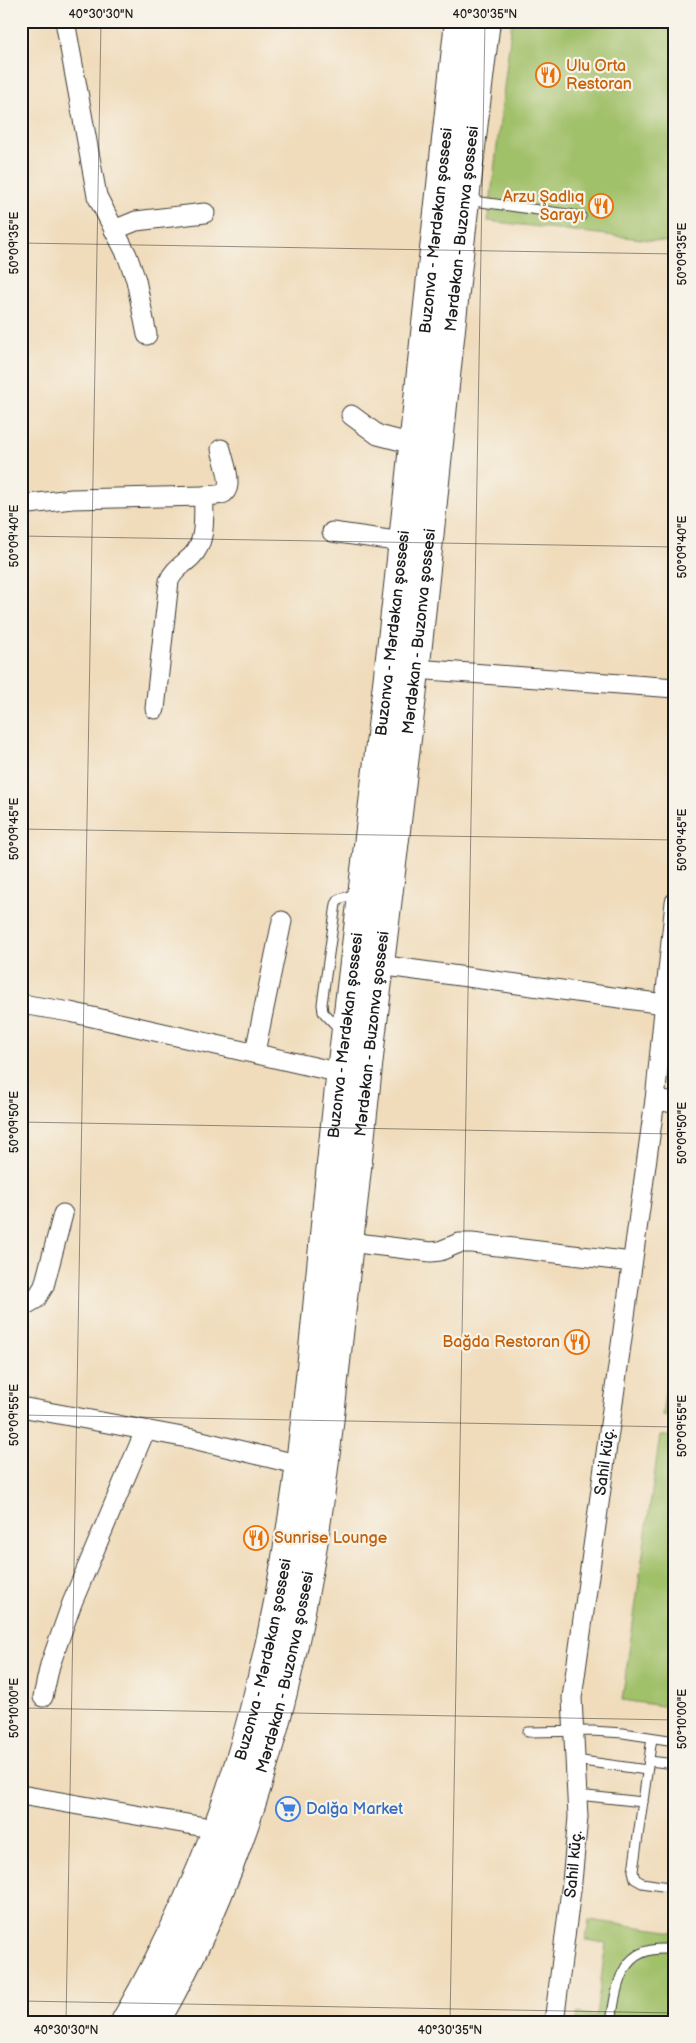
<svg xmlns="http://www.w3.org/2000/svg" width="696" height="2043" font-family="'Balsamiq Sans',sans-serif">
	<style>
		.green { fill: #a0c069; stroke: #5e6e42 }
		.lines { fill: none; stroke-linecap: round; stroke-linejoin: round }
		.lane-casing { stroke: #3c3934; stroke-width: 11 }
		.street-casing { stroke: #3c3934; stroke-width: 21 }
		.primary-casing { stroke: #3c3934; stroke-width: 30 }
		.lane { stroke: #fff; stroke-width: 9 }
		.street { stroke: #fff; stroke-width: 19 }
		.primary { stroke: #fff; stroke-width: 28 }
		.ticks { fill: none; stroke: #1c1c1c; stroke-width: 1; stroke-opacity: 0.45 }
		.labels { text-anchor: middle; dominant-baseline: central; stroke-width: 4.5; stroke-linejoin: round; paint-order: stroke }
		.food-label { font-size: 16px; fill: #c56008; stroke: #f7f3e8; text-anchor: start }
		.street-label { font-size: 16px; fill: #1c1c1c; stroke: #f7f3e8 }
		.shop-label { font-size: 16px; fill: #366cbe; stroke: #f7f3e8; text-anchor: start }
		.neatline { fill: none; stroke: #1c1c1c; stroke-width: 2 }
		.ticks-label { font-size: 12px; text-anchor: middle; fill: #1c1c1c }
	</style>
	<rect width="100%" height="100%" fill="#f7f3e8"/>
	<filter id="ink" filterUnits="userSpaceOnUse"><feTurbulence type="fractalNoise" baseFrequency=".02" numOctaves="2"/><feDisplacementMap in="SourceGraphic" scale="10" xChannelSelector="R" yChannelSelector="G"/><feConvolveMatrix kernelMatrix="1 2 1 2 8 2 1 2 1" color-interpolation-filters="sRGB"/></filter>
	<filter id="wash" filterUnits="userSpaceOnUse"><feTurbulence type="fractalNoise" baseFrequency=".0096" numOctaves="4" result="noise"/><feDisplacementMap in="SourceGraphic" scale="20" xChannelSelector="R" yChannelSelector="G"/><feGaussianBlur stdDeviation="1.12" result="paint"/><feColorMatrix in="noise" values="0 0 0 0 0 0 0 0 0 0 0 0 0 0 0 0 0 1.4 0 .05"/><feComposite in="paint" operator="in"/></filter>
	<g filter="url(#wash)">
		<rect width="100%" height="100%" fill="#f0dcbb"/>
		<g class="green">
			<polygon points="512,21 675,21 675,243 488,221"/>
			<polygon points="675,1321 675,1417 662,1415"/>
			<polygon points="660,1435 675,1437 675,1708 622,1700"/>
			<polygon points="589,1920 675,1932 675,2022 576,2022 577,2013 596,2016 606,1943 586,1940"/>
		</g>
	</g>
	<g filter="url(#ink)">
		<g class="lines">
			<defs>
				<g id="lane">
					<polyline points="467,200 581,216"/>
					<polyline points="340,1030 323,1012 322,1004 336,904 339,899 358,893"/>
					<polyline points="528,1732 592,1731 623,1733 675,1741"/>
					<polyline points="652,1738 633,1871 635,1879 642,1883 675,1888"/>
					<polyline points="575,1760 647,1770"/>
					<polyline points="649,1761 675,1764"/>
					<polyline points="578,1795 643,1802"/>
					<path d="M611,2022C617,1981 622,1942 675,1950"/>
				</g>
				<g id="street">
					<polyline points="65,21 97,196 127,255 136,280 147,335"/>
					<polyline points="114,230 136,221 205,213"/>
					<polyline points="351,415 378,435 413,444"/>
					<path d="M204,496C209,495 219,496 224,493C234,485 223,460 221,449"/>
					<path d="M21,505L72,499L204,496C203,515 207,541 192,556C184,564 173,570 169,581L155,709"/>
					<polyline points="332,532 403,542"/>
					<polyline points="415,669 675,688"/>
					<polyline points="379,965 664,1004"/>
					<polyline points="21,1004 70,1012 341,1073"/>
					<polyline points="255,1052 282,921"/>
					<polyline points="655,1100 675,1103"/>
					<polyline points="349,1242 431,1252 440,1251 459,1243 472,1243 632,1262"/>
					<polyline points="22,1307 36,1299 44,1286 63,1214"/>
					<polyline points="21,1407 193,1439 300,1465"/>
					<polyline points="43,1697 50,1665 72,1603 145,1431"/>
					<polyline points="21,1795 216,1829"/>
					<path id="s1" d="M554,2022L572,1882L578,1817L572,1698L655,1100L675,902"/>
				</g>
				<g id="primary">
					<path id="s2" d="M125,2022C170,1944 207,1864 234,1779C307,1550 313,1307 341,1071C362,894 384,718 403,541C422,368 439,194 459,21"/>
					<path id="s3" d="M155,2022C236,1883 281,1726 309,1568C323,1491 330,1413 339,1335C350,1236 360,1138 371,1039C385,914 402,788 416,663C439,449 459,235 486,21"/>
				</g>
			</defs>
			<use href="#lane" class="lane-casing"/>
			<use href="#street" class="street-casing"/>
			<use href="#primary" class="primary-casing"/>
			<use href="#lane" class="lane"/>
			<use href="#street" class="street"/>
			<use href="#primary" class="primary"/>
		</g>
	</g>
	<path class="ticks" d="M21,243L675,254M21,536L675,547M21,829L675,840M21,1122L675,1134M21,1415L675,1427M21,1708L675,1720M21,2001L675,2013M66,2022L101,21M450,2022L485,21"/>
	<defs>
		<symbol id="restaurant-ring" viewBox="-11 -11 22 22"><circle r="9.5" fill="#f7f3e8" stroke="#e8710a" stroke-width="1.5"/><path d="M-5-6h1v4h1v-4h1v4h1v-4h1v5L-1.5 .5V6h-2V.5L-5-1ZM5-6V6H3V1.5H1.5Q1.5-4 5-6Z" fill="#e8710a"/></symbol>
		<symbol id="supermarket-ring" viewBox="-11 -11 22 22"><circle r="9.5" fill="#f7f3e8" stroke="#3f7fe0" stroke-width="1.5"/><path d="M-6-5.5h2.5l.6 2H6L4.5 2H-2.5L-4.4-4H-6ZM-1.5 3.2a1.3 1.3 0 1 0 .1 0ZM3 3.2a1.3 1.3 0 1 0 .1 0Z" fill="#3f7fe0"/></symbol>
	</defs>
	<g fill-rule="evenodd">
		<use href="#restaurant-ring" x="534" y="61" width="28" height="28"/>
		<use href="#restaurant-ring" x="587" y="192" width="28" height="28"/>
		<use href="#restaurant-ring" x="563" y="1328" width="28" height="28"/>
		<use href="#restaurant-ring" x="242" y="1524" width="28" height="28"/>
		<use href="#supermarket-ring" x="274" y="1795" width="28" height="28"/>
	</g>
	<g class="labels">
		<g class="food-label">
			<text x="566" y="66">Ulu Orta<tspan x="566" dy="18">Restoran</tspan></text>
			<text x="584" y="197" text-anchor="end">Arzu Şadlıq<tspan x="584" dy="18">Sarayı</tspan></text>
			<text x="560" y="1342" text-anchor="end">Bağda Restoran</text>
			<text x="274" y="1538">Sunrise Lounge</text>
		</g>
		<g class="street-label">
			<text stroke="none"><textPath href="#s3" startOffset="1830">Mərdəkan - Buzonva şossesi</textPath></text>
			<text stroke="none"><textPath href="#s2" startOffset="1830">Buzonva - Mərdəkan şossesi</textPath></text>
			<text stroke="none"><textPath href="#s3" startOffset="1425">Mərdəkan - Buzonva şossesi</textPath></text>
			<text stroke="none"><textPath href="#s2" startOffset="1425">Buzonva - Mərdəkan şossesi</textPath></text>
			<text stroke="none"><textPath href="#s3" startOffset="1020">Mərdəkan - Buzonva şossesi</textPath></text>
			<text stroke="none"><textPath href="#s2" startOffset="1020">Buzonva - Mərdəkan şossesi</textPath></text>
			<text stroke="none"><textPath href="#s1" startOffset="564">Sahil küç.</textPath></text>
			<text stroke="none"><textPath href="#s2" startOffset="390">Buzonva - Mərdəkan şossesi</textPath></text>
			<text stroke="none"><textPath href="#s3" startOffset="375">Mərdəkan - Buzonva şossesi</textPath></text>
			<text stroke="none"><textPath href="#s1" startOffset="159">Sahil küç.</textPath></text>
		</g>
		<g class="shop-label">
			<text x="306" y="1809">Dalğa Market</text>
		</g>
	</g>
	<rect width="696" height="2043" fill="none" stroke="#f7f3e8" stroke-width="55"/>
	<rect x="28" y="28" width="640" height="1988" class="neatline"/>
	<g class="ticks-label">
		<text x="101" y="18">40°30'30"N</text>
		<text x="485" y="18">40°30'35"N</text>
		<text transform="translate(14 243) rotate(-90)" y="4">50°09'35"E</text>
		<text transform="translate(682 254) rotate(-90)" y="4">50°09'35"E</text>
		<text transform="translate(14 536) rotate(-90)" y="4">50°09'40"E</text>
		<text transform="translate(682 547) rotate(-90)" y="4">50°09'40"E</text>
		<text transform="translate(14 829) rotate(-90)" y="4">50°09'45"E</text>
		<text transform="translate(682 840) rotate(-90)" y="4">50°09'45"E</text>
		<text transform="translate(14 1122) rotate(-90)" y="4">50°09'50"E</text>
		<text transform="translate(682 1133) rotate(-90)" y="4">50°09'50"E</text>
		<text transform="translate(14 1415) rotate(-90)" y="4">50°09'55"E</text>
		<text transform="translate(682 1426) rotate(-90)" y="4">50°09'55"E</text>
		<text transform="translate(14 1708) rotate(-90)" y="4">50°10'00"E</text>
		<text transform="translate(682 1719) rotate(-90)" y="4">50°10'00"E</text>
		<text x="66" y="2034">40°30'30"N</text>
		<text x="450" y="2034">40°30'35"N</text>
	</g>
</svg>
